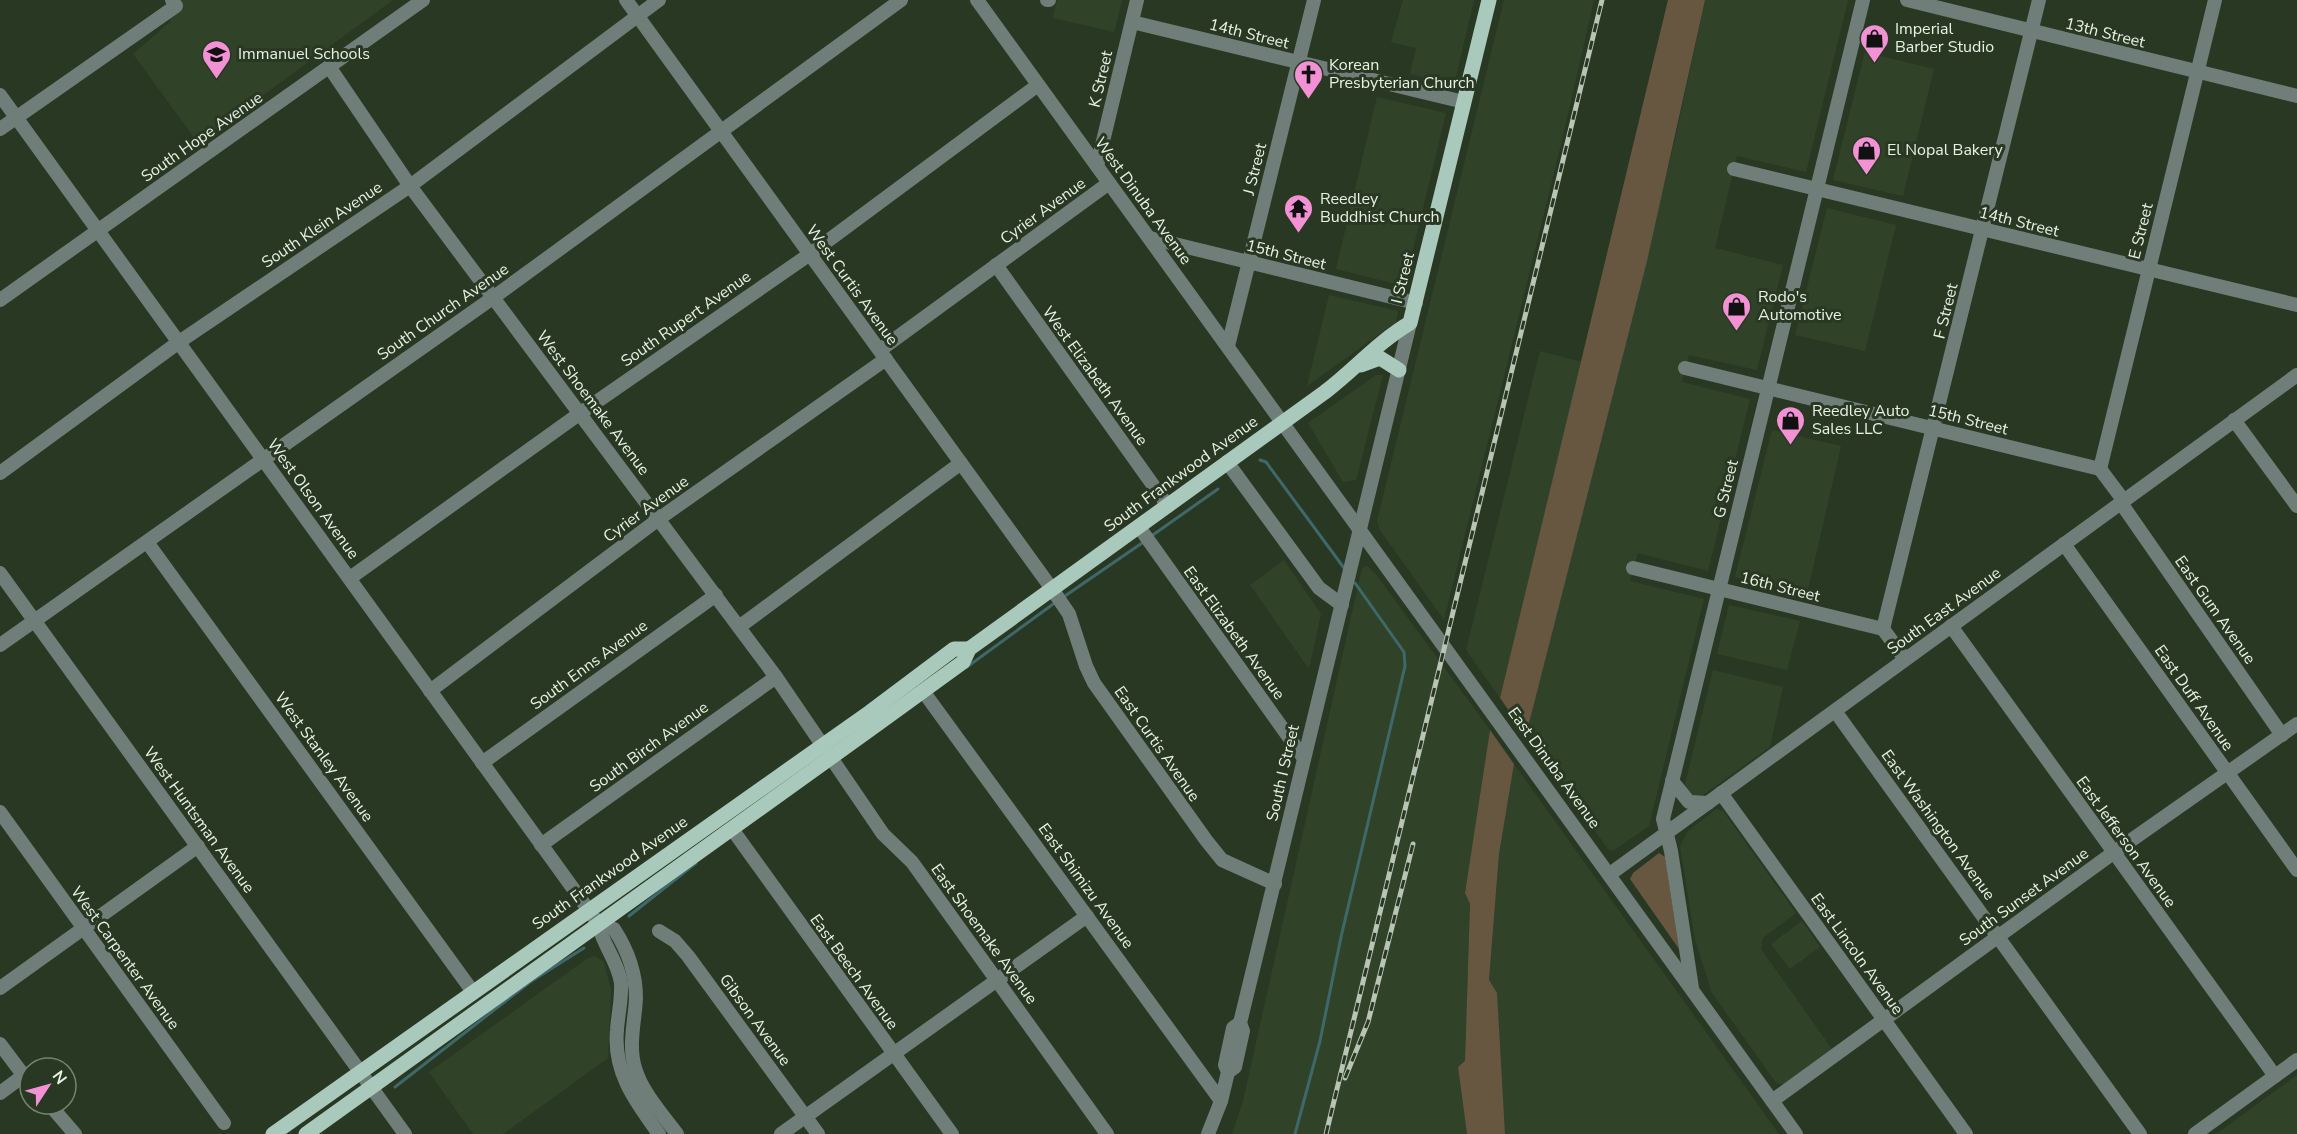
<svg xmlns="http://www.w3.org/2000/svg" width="2297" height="1134" font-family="'Nunito Sans',sans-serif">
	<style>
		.built { fill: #304329 }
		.green { fill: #675741 }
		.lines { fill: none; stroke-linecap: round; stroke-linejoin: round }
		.stream { stroke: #3f686a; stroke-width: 3 }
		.minor { stroke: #6f7e78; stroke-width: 14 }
		.major { stroke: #a9c9bc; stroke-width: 15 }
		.rail-casing { stroke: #b8c4b5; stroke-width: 5 }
		.rail { stroke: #293823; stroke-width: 3; stroke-dasharray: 9; stroke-linecap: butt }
		.labels { text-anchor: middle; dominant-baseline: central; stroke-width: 6; stroke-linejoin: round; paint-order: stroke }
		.poi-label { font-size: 16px; fill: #e7f1e4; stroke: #293823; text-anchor: start }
		.street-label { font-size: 16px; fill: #e7f1e4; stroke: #293823 }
	</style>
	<rect width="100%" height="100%" fill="#293823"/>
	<g class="built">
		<polygon points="170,0 393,0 198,143 133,54 171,21 164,10"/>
		<polygon points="1057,0 1122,0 1114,32 1053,18"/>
		<polygon points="1403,0 1474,0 1454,85 1410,74 1416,48 1391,42"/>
		<polygon points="1504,0 1594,0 1563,136 1444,620 1380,530 1377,521"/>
		<polygon points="1705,0 1848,0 1806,172 1737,156 1715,248 1783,265 1757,370 1689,355 1682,382 1750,399 1708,571 1638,553 1633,568 1630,581 1704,599 1649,826 1613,851 1608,849 1526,735 1675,140"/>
		<polygon points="1865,52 1934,69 1903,196 1833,180"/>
		<polygon points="1377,97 1446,113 1404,286 1336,269"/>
		<polygon points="1827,208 1896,225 1865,351 1795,335"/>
		<polygon points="1329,295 1398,311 1396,322 1307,386"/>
		<polygon points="1540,351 1582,362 1500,698 1466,650"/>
		<polygon points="1376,375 1383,375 1356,480 1343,482 1308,423"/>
		<polygon points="1772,430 1841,446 1807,594 1735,577"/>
		<polygon points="1284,560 1321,614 1309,669 1250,585"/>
		<polygon points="1367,566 1375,573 1490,730 1465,893 1470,904 1465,1062 1458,1067 1467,1134 1232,1134 1243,1101 1362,568"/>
		<polygon points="1729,605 1800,621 1787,670 1717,654"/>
		<polygon points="1713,670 1783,687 1770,747 1703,795 1695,798 1685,791 1685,784"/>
		<polygon points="1514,764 1779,1134 1505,1134 1489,980 1499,854"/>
		<polygon points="1716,809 1723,811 1796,913 1763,938 1761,949 1832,1049 1784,1084 1777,1084 1712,993 1695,940 1680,846 1688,831"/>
		<polygon points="1802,921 1820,947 1790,969 1771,944"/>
		<polygon points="595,956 604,962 611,990 608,1058 503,1134 473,1134 429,1072 588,958"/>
		<polygon points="2297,1075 2297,1134 2216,1134"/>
	</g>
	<g class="green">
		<polygon points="1668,0 1705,0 1647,261 1526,735 1500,698"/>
		<polygon points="1490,730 1514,764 1499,854 1489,980 1497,993 1505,1134 1467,1134 1458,1067 1465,1061 1470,904 1465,893"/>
		<polygon points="1659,853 1665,857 1679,949 1630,879 1633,873"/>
	</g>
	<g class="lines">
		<g class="stream">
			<polyline points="1260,460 1266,462 1344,568"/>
			<polyline points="1150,537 1218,489"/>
			<polyline points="1062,598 1145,541"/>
			<polyline points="967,667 1056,602"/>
			<polyline points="629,916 696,863"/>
			<polyline points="395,1087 530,982 584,948"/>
			<polyline points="1295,1134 1320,1041 1341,937 1405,666 1404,652 1355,583"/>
		</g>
		<g class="minor">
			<polyline points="626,0 1052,589 1069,614 1086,666 1094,683 1206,840 1222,860 1275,884"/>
			<polyline points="977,0 1796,1134"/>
			<polyline points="1047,0 1049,0"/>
			<polyline points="1907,0 2297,96"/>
			<polyline points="1132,22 1464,102"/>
			<polyline points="330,68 410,186 776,677 883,834 912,862 1107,1134"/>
			<path d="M0,95L598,923C602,944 618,961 621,983C622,999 618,1014 617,1030C613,1072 635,1101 659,1134"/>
			<polyline points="0,129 176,6 172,0"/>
			<polyline points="1097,166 1137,0"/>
			<polyline points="1734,169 2297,305"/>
			<polyline points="1150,238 1416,303"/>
			<polyline points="996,265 1168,506"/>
			<polyline points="0,300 423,0"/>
			<polyline points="1228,346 1314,0"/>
			<polyline points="880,350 1109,183"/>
			<polyline points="1685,368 2100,469 2124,501"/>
			<polyline points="2234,420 2297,506"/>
			<polyline points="1227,462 1319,588 1342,605"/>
			<polyline points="2100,469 2215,0"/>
			<polyline points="0,473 179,342 410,186 659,0"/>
			<polyline points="2121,503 2282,735"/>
			<polyline points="1139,527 1303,757"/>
			<polyline points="147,542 473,992"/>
			<polyline points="2064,544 2297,870"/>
			<polyline points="1633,568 1883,629 1905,659"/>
			<polyline points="0,573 405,1134"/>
			<polyline points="350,578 579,414 810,254 1038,85"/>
			<polyline points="1951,626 2275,1076"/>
			<polyline points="739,627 961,463"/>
			<polyline points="1883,629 2039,0"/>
			<polyline points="0,645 494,297 901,0"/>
			<polyline points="430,691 660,518 886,359"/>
			<polyline points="923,691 1221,1101"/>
			<polyline points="1835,711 2140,1134"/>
			<polyline points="482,763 716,595"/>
			<polyline points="1672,781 1689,802 1708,803"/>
			<polyline points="1721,793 1966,1134"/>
			<polyline points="0,812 224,1123"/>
			<polyline points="732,829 952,1134"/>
			<polyline points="541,845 776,677"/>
			<polyline points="1610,874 2297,375"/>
			<path d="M598,923L614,929C627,949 636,973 636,998C635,1021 628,1045 635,1068C642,1092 662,1114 677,1134"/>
			<polyline points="659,931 675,941 688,956 818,1134"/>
			<polyline points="0,988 198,846"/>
			<polyline points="1692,988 1671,851 1663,819 1863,0"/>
			<polyline points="0,1044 30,1084"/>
			<polyline points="1228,1072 1235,1067 1243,1031 1240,1023 1410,323"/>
			<polyline points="0,1093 23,1076"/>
			<polyline points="1772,1101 2113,853 2297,724"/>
			<polyline points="49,1104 75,1134"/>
			<polyline points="781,1134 1087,916"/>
			<polyline points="1208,1134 1221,1101 1228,1072 1225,1065 1233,1028 1240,1023"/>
			<polyline points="2195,1134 2297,1060"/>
		</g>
		<g class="major">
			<polyline points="1361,365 1380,358 1399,370"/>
			<polyline points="273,1134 870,712 954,649 969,649"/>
			<path d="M306,1134L879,723L963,662L969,649L1325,392C1355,369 1378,342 1410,323L1489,0"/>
		</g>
		<defs>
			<g id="rail">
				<polyline points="1345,1078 1368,1022 1413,844"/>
				<polyline points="1326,1134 1602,0"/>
			</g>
		</defs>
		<use href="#rail" class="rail-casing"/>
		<use href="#rail" class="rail"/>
	</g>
	<defs>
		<symbol id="shop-pin" viewBox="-11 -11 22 30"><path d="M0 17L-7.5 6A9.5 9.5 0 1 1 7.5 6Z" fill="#f391d5" stroke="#293823"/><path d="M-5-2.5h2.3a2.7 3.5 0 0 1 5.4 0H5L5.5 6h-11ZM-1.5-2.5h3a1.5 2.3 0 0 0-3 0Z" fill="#111"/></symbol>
		<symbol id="school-pin" viewBox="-11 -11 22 30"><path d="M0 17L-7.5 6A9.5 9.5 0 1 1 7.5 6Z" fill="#f391d5" stroke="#293823"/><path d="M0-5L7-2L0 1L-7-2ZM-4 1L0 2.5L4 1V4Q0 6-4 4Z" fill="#111"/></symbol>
		<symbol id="church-pin" viewBox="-11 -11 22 30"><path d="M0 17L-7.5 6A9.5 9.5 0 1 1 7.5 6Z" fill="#f391d5" stroke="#293823"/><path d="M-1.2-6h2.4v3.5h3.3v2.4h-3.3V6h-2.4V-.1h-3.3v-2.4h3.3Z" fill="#111"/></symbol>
		<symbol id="temple-pin" viewBox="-11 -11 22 30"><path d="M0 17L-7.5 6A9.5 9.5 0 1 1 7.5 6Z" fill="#f391d5" stroke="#293823"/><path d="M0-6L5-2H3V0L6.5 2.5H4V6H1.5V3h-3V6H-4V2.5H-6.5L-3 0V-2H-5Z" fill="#111"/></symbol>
	</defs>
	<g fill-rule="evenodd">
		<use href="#shop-pin" x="1858" y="22" width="33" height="45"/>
		<use href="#school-pin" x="200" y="38" width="33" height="45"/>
		<use href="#church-pin" x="1292" y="58" width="33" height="45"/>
		<use href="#shop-pin" x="1850" y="134" width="33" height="45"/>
		<use href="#temple-pin" x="1282" y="192" width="33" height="45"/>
		<use href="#shop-pin" x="1720" y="290" width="33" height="45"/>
		<use href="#shop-pin" x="1774" y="404" width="33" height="45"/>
	</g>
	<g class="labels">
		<g class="poi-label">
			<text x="1895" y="29">Imperial<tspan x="1895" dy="18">Barber Studio</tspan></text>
			<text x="238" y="54">Immanuel Schools</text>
			<text x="1329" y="65">Korean<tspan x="1329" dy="18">Presbyterian Church</tspan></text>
			<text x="1887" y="150">El Nopal Bakery</text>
			<text x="1320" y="199">Reedley<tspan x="1320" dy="18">Buddhist Church</tspan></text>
			<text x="1758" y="297">Rodo's<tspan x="1758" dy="18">Automotive</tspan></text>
			<text x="1812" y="411">Reedley Auto<tspan x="1812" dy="18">Sales LLC</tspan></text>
		</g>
		<g class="street-label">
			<text transform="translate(2105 33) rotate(14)">13th Street</text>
			<text transform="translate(1249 34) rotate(14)">14th Street</text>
			<text transform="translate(1101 79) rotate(-77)">K Street</text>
			<text transform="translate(202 137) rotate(-35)">South Hope Avenue</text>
			<text transform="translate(1255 169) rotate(-76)">J Street</text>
			<text transform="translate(1143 201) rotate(54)">West Dinuba Avenue</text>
			<text transform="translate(1043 211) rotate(-36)">Cyrier Avenue</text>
			<text transform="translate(2019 222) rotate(14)">14th Street</text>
			<text transform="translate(322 225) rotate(-34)">South Klein Avenue</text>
			<text transform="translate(2141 231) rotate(-76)">E Street</text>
			<text transform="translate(1286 255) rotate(14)">15th Street</text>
			<text transform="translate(1403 278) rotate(-76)">I Street</text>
			<text transform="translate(852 285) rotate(54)">West Curtis Avenue</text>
			<text transform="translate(1946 311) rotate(-76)">F Street</text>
			<text transform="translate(443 312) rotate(-35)">South Church Avenue</text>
			<text transform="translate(686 319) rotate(-35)">South Rupert Avenue</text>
			<text transform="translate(1095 376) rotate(54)">West Elizabeth Avenue</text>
			<text transform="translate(593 403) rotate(53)">West Shoemake Avenue</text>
			<text transform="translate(1968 420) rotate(14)">15th Street</text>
			<text transform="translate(1181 474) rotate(-36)">South Frankwood Avenue</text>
			<text transform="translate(1726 489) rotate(-76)">G Street</text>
			<text transform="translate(313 499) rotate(54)">West Olson Avenue</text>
			<text transform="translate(646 509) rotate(-36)">Cyrier Avenue</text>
			<text transform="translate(1780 587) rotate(14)">16th Street</text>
			<text transform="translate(2215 610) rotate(55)">East Gum Avenue</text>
			<text transform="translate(1944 611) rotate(-36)">South East Avenue</text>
			<text transform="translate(1234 633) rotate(54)">East Elizabeth Avenue</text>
			<text transform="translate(589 665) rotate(-36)">South Enns Avenue</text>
			<text transform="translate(2194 698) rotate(55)">East Duff Avenue</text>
			<text transform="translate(1157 744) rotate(55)">East Curtis Avenue</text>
			<text transform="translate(649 747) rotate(-36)">South Birch Avenue</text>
			<text transform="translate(324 757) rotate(54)">West Stanley Avenue</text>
			<text transform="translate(1554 768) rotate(54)">East Dinuba Avenue</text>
			<text transform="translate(1283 773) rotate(-77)">South I Street</text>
			<text transform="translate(199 820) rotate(54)">West Huntsman Avenue</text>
			<text transform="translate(1938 825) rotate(54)">East Washington Avenue</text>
			<text transform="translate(2126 842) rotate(54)">East Jefferson Avenue</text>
			<text transform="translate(610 873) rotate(-35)">South Frankwood Avenue</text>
			<text transform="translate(1086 886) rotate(54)">East Shimizu Avenue</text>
			<text transform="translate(2024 897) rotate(-36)">South Sunset Avenue</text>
			<text transform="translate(984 934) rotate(54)">East Shoemake Avenue</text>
			<text transform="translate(1857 954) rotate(54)">East Lincoln Avenue</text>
			<text transform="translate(125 958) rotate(54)">West Carpenter Avenue</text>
			<text transform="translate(854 972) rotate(54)">East Beech Avenue</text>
			<text transform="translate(755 1020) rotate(54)">Gibson Avenue</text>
		</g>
	</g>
	<g transform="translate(48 1086) rotate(54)"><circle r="28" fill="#293823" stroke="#758270" stroke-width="1.5"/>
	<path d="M0-4.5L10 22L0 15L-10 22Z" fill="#f391d5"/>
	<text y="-9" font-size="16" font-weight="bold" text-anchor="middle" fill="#e7f1e4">N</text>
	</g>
</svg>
